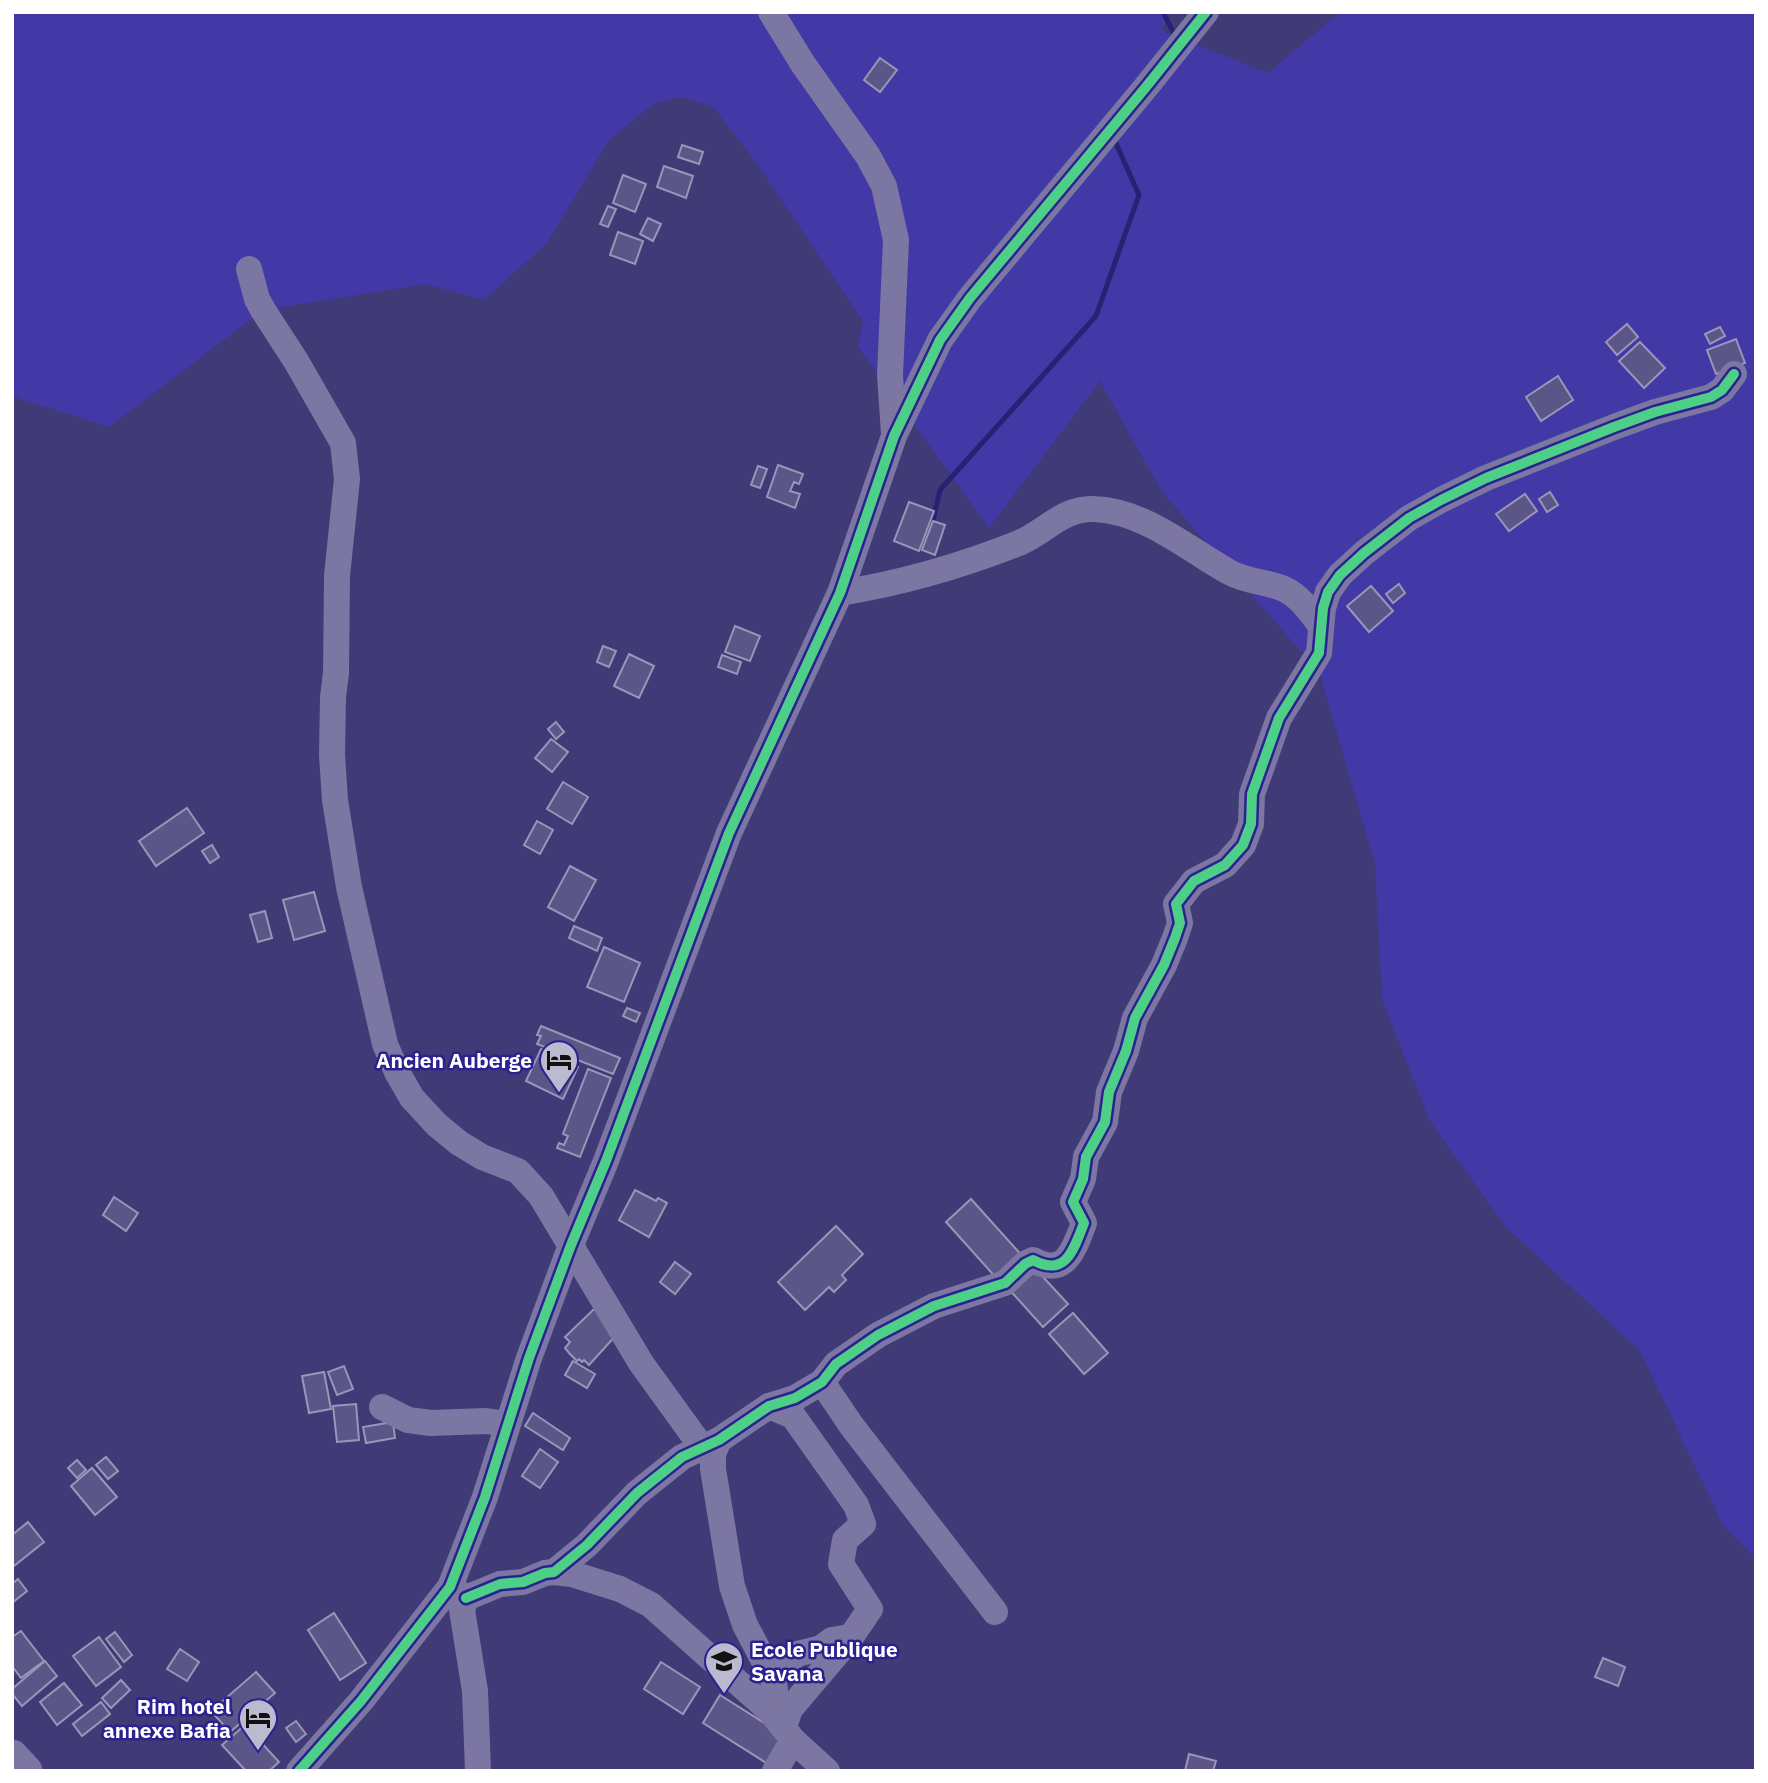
<svg xmlns="http://www.w3.org/2000/svg" width="1768" height="1783" font-family="'IBM Plex Sans',sans-serif">
	<style>
		.green { fill: #4239a7 }
		.lines { fill: none; stroke-linecap: round; stroke-linejoin: round }
		.stream { stroke: #282174; stroke-width: 5 }
		.building { fill: #5b5687; stroke: #9996b8; stroke-width: 2 }
		.minor { stroke: #7c76a2; stroke-width: 26 }
		.major { stroke: #7b76a2; stroke-width: 33 }
		.cycleway-casing { stroke: #2c2190; stroke-width: 15 }
		.cycleway { stroke: #4dcf88; stroke-width: 10 }
		.labels { text-anchor: middle; dominant-baseline: central; stroke-width: 5; stroke-linejoin: round; paint-order: stroke }
		.poi-label { font-size: 21px; font-weight: bold; fill: #fff; stroke: #2c2190; text-anchor: end }
	</style>
	<rect width="100%" height="100%" fill="#403a77"/>
	<polygon class="green" points="12,12 1170,12 1162,31 1268,73 1340,12 1756,12 1756,1559 1723,1525 1640,1351 1506,1227 1430,1121 1382,999 1375,863 1319,672 1162,492 1100,381 989,528 858,346 863,321 753,158 713,107 683,97 655,103 609,140 547,243 484,300 426,284 263,310 109,427 21,399 12,395"/>
	<g class="lines">
		<g class="stream">
			<polyline points="1163,12 1175,36"/>
			<polyline points="933,521 940,490 1096,316 1139,195 1114,139"/>
		</g>
	</g>
	<g class="building">
		<polygon points="880,58 897,70 880,92 864,80"/>
		<polygon points="682,145 703,152 699,164 678,157"/>
		<polygon points="664,166 693,176 686,198 657,187"/>
		<polygon points="623,175 646,184 635,212 613,203"/>
		<polygon points="608,206 616,209 608,227 600,224"/>
		<polygon points="648,218 661,224 653,241 640,234"/>
		<polygon points="618,232 643,241 635,264 610,255"/>
		<polygon points="1627,324 1638,337 1617,355 1606,342"/>
		<polygon points="1720,327 1725,336 1710,344 1705,334"/>
		<polygon points="1736,339 1745,363 1716,374 1707,350"/>
		<polygon points="1640,342 1665,368 1644,388 1619,361"/>
		<polygon points="1558,376 1573,400 1541,421 1526,397"/>
		<polygon points="778,465 803,474 799,484 794,482 790,491 800,494 795,508 767,497"/>
		<polygon points="758,466 767,469 760,488 751,485"/>
		<polygon points="1550,492 1558,505 1547,512 1539,499"/>
		<polygon points="1525,494 1537,511 1509,531 1496,514"/>
		<polygon points="909,502 934,511 919,551 894,541"/>
		<polygon points="933,521 945,525 935,555 922,550"/>
		<polygon points="1399,584 1405,593 1393,603 1386,594"/>
		<polygon points="1371,586 1393,611 1369,632 1347,606"/>
		<polygon points="735,626 760,636 750,661 725,652"/>
		<polygon points="603,646 616,651 609,667 597,662"/>
		<polygon points="629,654 654,666 639,698 614,686"/>
		<polygon points="722,655 741,662 737,674 718,667"/>
		<polygon points="556,722 564,732 556,739 548,729"/>
		<polygon points="551,739 568,752 552,772 535,758"/>
		<polygon points="563,782 588,797 572,824 547,809"/>
		<polygon points="187,808 204,833 156,866 139,841"/>
		<polygon points="537,821 553,830 540,854 524,845"/>
		<polygon points="212,845 219,857 210,863 202,851"/>
		<polygon points="570,866 596,880 574,921 548,907"/>
		<polygon points="314,892 325,931 294,940 283,900"/>
		<polygon points="265,911 272,938 258,942 250,915"/>
		<polygon points="574,926 602,938 597,951 569,938"/>
		<polygon points="604,947 640,963 624,1002 587,987"/>
		<polygon points="627,1008 640,1013 636,1022 623,1016"/>
		<polygon points="541,1026 620,1058 613,1074 537,1044 541,1036 537,1035"/>
		<polygon points="541,1049 578,1067 563,1099 526,1081"/>
		<polygon points="588,1069 611,1078 580,1157 557,1148 559,1143 564,1145 568,1136 563,1134"/>
		<polygon points="635,1190 656,1201 658,1198 667,1203 649,1237 619,1220"/>
		<polygon points="114,1197 138,1213 126,1231 103,1215"/>
		<polygon points="971,1199 1024,1258 999,1281 946,1222"/>
		<polygon points="836,1226 863,1254 842,1275 846,1280 834,1292 829,1287 805,1310 778,1282"/>
		<polygon points="675,1262 691,1274 675,1294 660,1282"/>
		<polygon points="1032,1265 1068,1304 1043,1327 1007,1287"/>
		<polygon points="594,1309 619,1332 589,1365 584,1360 582,1362 579,1359 577,1361 570,1354 565,1348 570,1342 565,1337"/>
		<polygon points="1073,1313 1108,1353 1084,1374 1049,1334"/>
		<polygon points="573,1361 595,1374 587,1388 565,1375"/>
		<polygon points="344,1366 353,1389 337,1395 328,1372"/>
		<polygon points="324,1372 331,1409 309,1413 302,1376"/>
		<polygon points="356,1404 359,1440 337,1442 333,1406"/>
		<polygon points="533,1413 570,1438 563,1450 525,1426"/>
		<polygon points="393,1422 395,1438 366,1443 363,1427"/>
		<polygon points="540,1449 558,1462 540,1488 522,1476"/>
		<polygon points="106,1457 118,1471 108,1479 96,1465"/>
		<polygon points="77,1460 86,1470 77,1478 68,1468"/>
		<polygon points="92,1468 117,1497 95,1515 71,1486"/>
		<polygon points="28,1522 44,1542 14,1566 12,1564 12,1535"/>
		<polygon points="18,1579 27,1591 12,1603 12,1584"/>
		<polygon points="334,1613 366,1663 340,1680 308,1630"/>
		<polygon points="21,1631 44,1661 21,1678 12,1666 12,1637"/>
		<polygon points="115,1632 132,1655 124,1662 106,1639"/>
		<polygon points="99,1637 121,1667 96,1686 73,1656"/>
		<polygon points="180,1649 199,1662 187,1681 167,1669"/>
		<polygon points="1603,1658 1625,1667 1618,1686 1595,1677"/>
		<polygon points="45,1661 57,1676 22,1706 12,1694 12,1689"/>
		<polygon points="661,1662 700,1687 683,1714 644,1689"/>
		<polygon points="256,1672 275,1693 230,1732 211,1711"/>
		<polygon points="121,1680 130,1690 111,1708 102,1698"/>
		<polygon points="64,1683 82,1705 57,1725 40,1702"/>
		<polygon points="720,1695 785,1736 768,1764 703,1723"/>
		<polygon points="101,1702 110,1714 82,1736 73,1724"/>
		<polygon points="296,1721 306,1734 296,1742 286,1728"/>
		<polygon points="245,1725 279,1762 269,1771 246,1771 222,1745"/>
		<polygon points="1189,1754 1216,1761 1213,1771 1185,1771"/>
	</g>
	<g class="lines">
		<g class="minor">
			<polyline points="771,12 803,64 868,156 884,186 896,240 890,375 894,434"/>
			<polyline points="249,269 257,299 263,310 296,361 343,443 347,479 337,576 336,673 333,697 332,755 335,800 349,887 385,1044 397,1072 412,1098 437,1125 459,1143 482,1157 518,1171 541,1196 641,1363 701,1446"/>
			<path d="M840,593C902,583 961,566 1019,543C1045,532 1064,507 1095,509C1144,511 1188,549 1229,572C1246,582 1266,581 1284,589C1300,596 1311,613 1321,626"/>
			<polyline points="822,1382 851,1425 995,1612"/>
			<polyline points="769,1406 793,1416 856,1505 863,1524 845,1540 841,1564 870,1609 851,1637 790,1709 784,1727"/>
			<polyline points="382,1407 408,1420 431,1423 486,1421 507,1424"/>
			<polyline points="719,1440 713,1454 713,1469 732,1586 745,1625 772,1676 775,1689 770,1711"/>
			<polyline points="554,1572 572,1574 620,1589 651,1605 770,1711 793,1740 827,1771"/>
			<polyline points="453,1589 466,1598 462,1610 475,1691 478,1771"/>
			<path d="M466,1598L500,1584L523,1582L545,1573L554,1572L587,1545L637,1493L682,1457L719,1440L769,1406L795,1398L822,1382L836,1364L878,1335L934,1306L1005,1283L1025,1264L1033,1260C1066,1278 1074,1249 1084,1223L1073,1202L1083,1179L1086,1157L1105,1122L1109,1092L1126,1051L1135,1018L1164,965L1175,938L1180,923L1176,904L1194,881L1225,865L1243,845L1251,824L1252,794L1279,718L1319,653L1323,608L1328,592L1340,575L1364,553L1409,518L1441,500L1486,478L1614,427L1655,412L1711,397L1722,390L1734,374"/>
			<polyline points="772,1676 797,1654 821,1648 832,1640 850,1637"/>
			<polyline points="299,1771 361,1701 450,1587 485,1497 529,1358 571,1245 606,1161 729,833 840,593 894,436 940,340 970,298 1146,87 1206,12"/>
			<polyline points="775,1771 793,1740"/>
		</g>
		<polyline class="major" points="12,1756 26,1771"/>
		<defs>
			<g id="cycleway">
				<path d="M466,1598L500,1584L523,1582L545,1573L554,1572L587,1545L637,1493L682,1457L719,1440L769,1406L795,1398L822,1382L836,1364L878,1335L934,1306L1005,1283L1025,1264L1033,1260C1066,1278 1074,1249 1084,1223L1073,1202L1083,1179L1086,1157L1105,1122L1109,1092L1126,1051L1135,1018L1164,965L1175,938L1180,923L1176,904L1194,881L1225,865L1243,845L1251,824L1252,794L1279,718L1319,653L1323,608L1328,592L1340,575L1364,553L1409,518L1441,500L1486,478L1614,427L1655,412L1711,397L1722,390L1734,374"/>
				<polyline points="299,1771 361,1701 450,1587 485,1497 529,1358 571,1245 606,1161 729,833 840,593 894,436 940,340 970,298 1146,87 1206,12"/>
			</g>
		</defs>
		<use href="#cycleway" class="cycleway-casing"/>
		<use href="#cycleway" class="cycleway"/>
	</g>
	<defs>
		<symbol id="hotel-pin" viewBox="-11 -11 22 30"><path d="M0 17L-7.5 6A9.5 9.5 0 1 1 7.5 6Z" fill="#bcbacf" stroke="#2c2190"/><path d="M-6-4.5h1.5V1H6V5H4.5V3h-9V5H-6ZM-4 0a1.8 1.8 0 1 1 3.6 0ZM.5 0V-2.5h3Q6-2.5 6 0Z" fill="#111"/></symbol>
		<symbol id="school-pin" viewBox="-11 -11 22 30"><path d="M0 17L-7.5 6A9.5 9.5 0 1 1 7.5 6Z" fill="#bcbacf" stroke="#2c2190"/><path d="M0-5L7-2L0 1L-7-2ZM-4 1L0 2.5L4 1V4Q0 6-4 4Z" fill="#111"/></symbol>
	</defs>
	<g fill-rule="evenodd">
		<use href="#hotel-pin" x="537" y="1038" width="44" height="60"/>
		<use href="#school-pin" x="702" y="1639" width="44" height="60"/>
		<use href="#hotel-pin" x="236" y="1696" width="44" height="60"/>
	</g>
	<g class="labels">
		<g class="poi-label">
			<text x="532" y="1060">Ancien Auberge</text>
			<text x="751" y="1649" text-anchor="start">Ecole Publique<tspan x="751" dy="24">Savana</tspan></text>
			<text x="231" y="1706">Rim hotel<tspan x="231" dy="24">annexe Bafia</tspan></text>
		</g>
	</g>
	<rect width="1768" height="1783" fill="none" stroke="#ffffff" stroke-width="28"/>
</svg>
